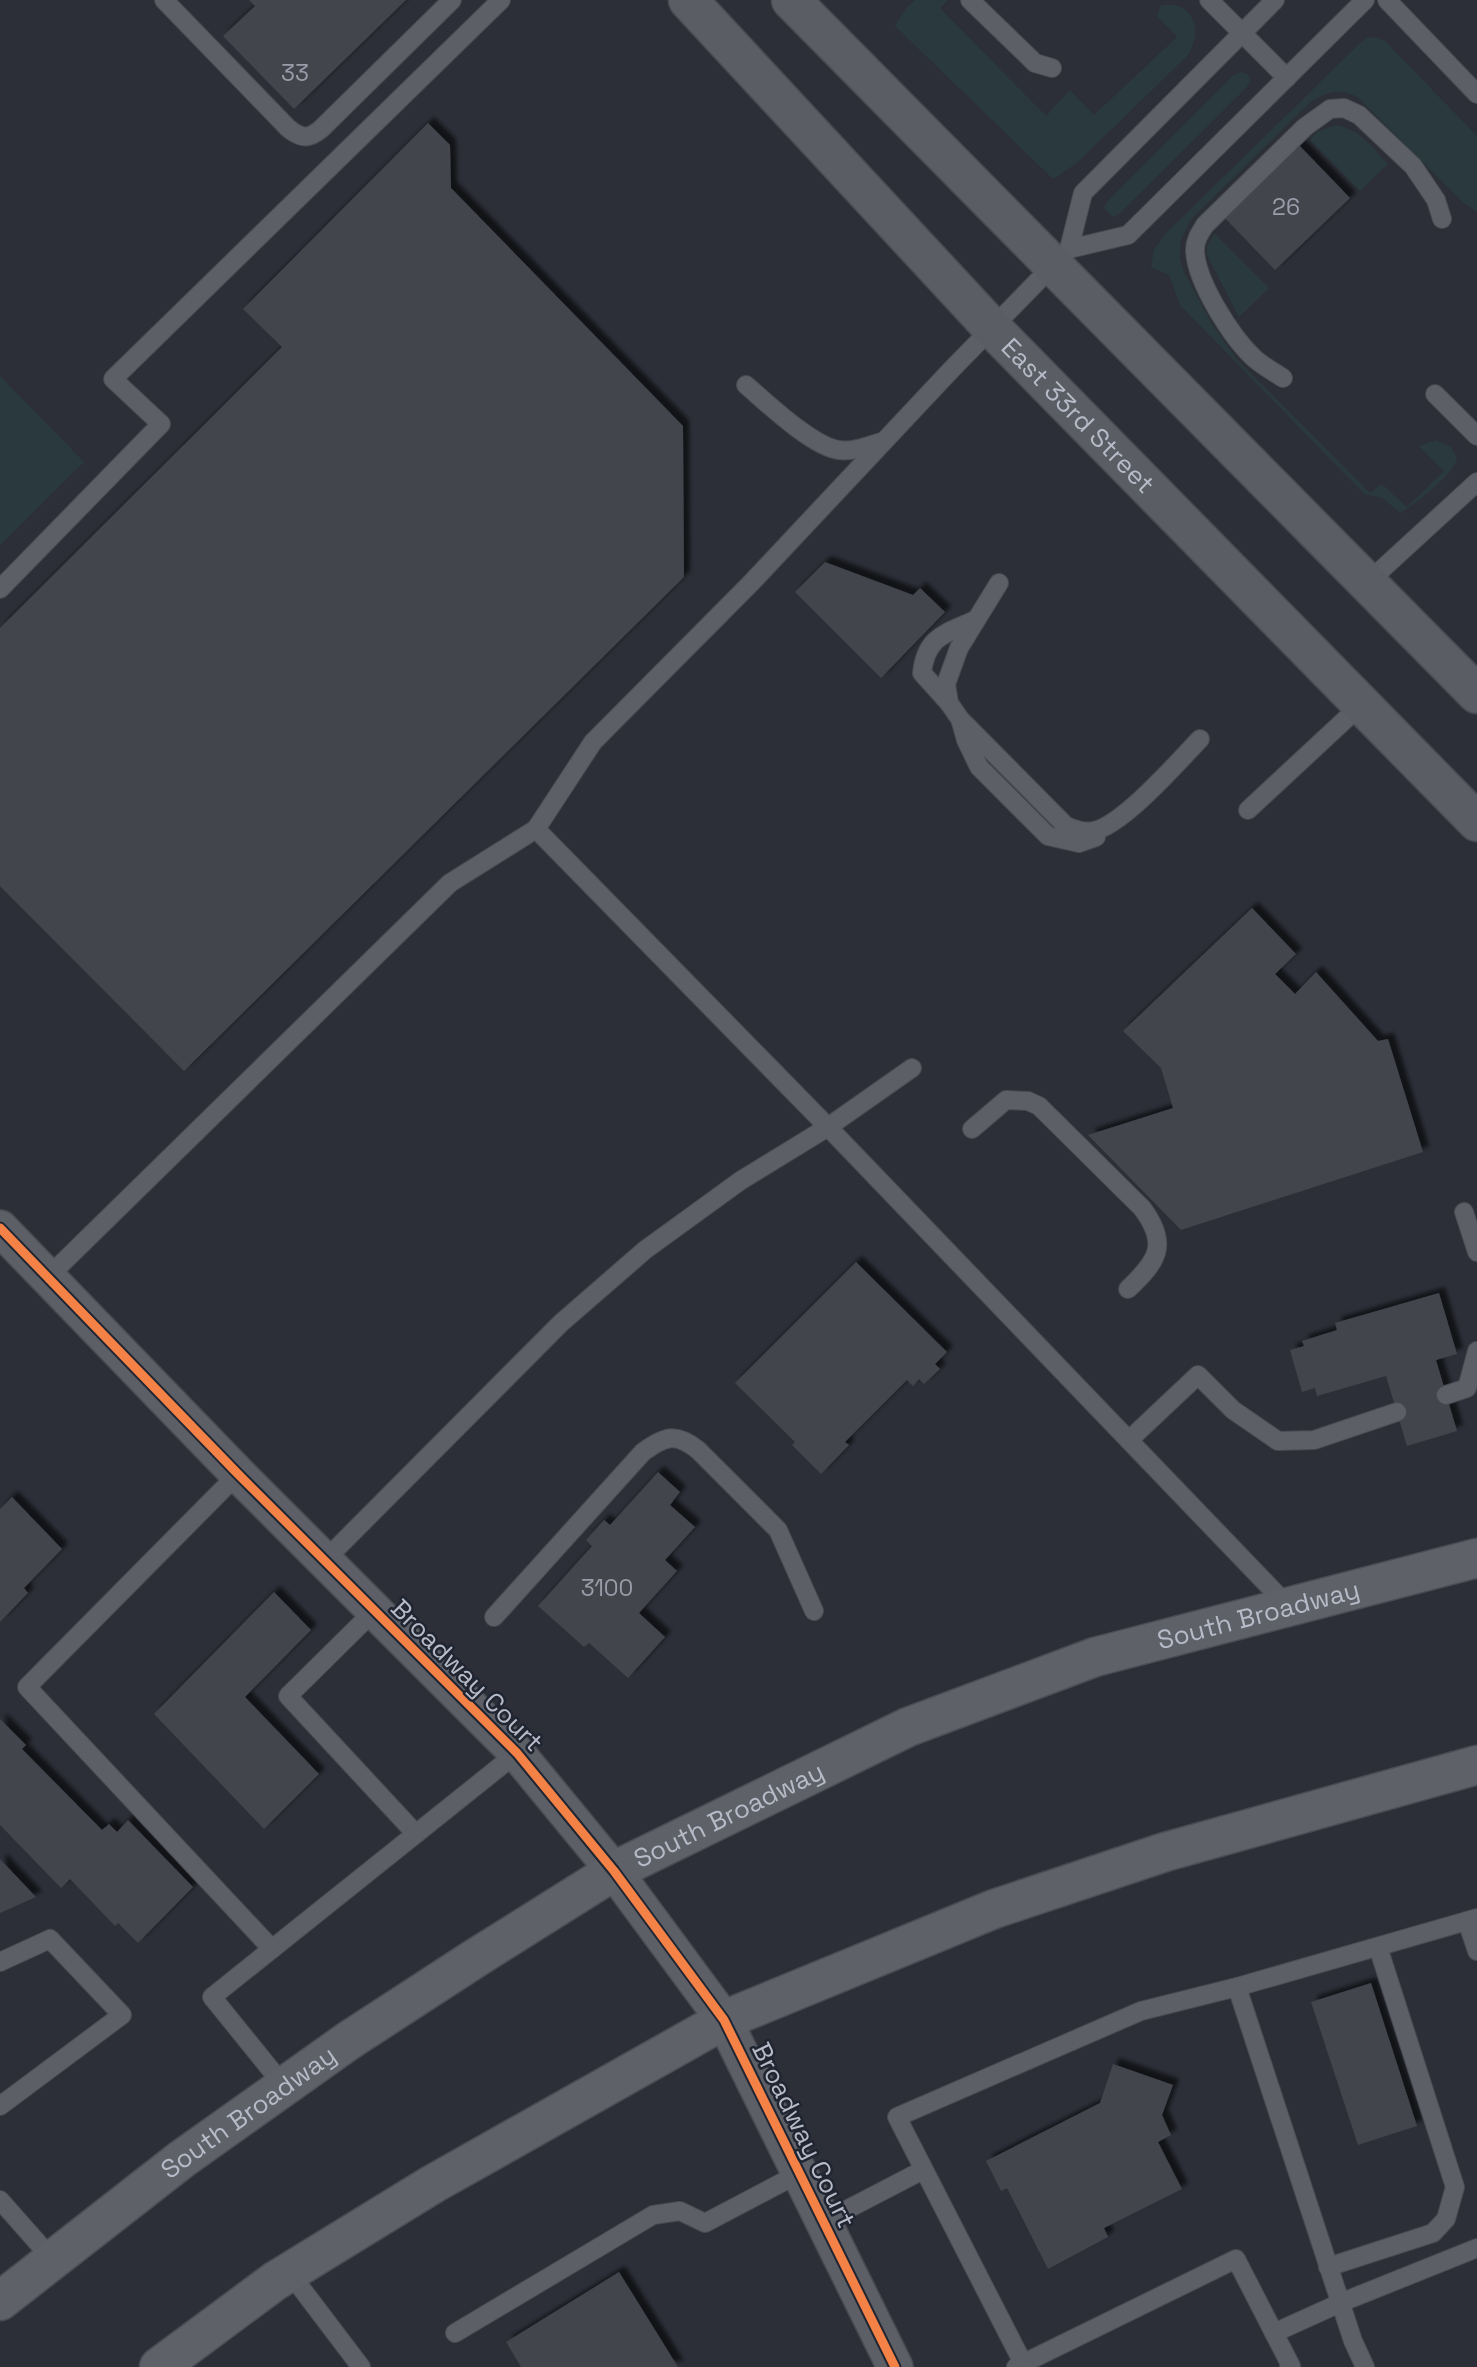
<svg xmlns="http://www.w3.org/2000/svg" width="1477" height="2367" font-family="'Space Grotesk',sans-serif">
	<style>
		.green { fill: #2a393e }
		.building { fill: #42444c; filter: url(#shadow) }
		.lines { fill: none; stroke-linecap: round; stroke-linejoin: round }
		.service-casing { stroke: #484b51; stroke-width: 20 }
		.minor-casing { stroke: #484b51; stroke-width: 38 }
		.secondary-casing { stroke: #484b51; stroke-width: 41 }
		.primary-casing { stroke: #4a4c55; stroke-width: 41 }
		.service { stroke: #5c5f66; stroke-width: 18 }
		.minor { stroke: #5c5f66; stroke-width: 35 }
		.secondary { stroke: #5a5d64; stroke-width: 38 }
		.primary { stroke: #5e6168; stroke-width: 38 }
		.cycleway-casing { stroke: #202532; stroke-width: 13 }
		.cycleway { stroke: #f48246; stroke-width: 9 }
		.labels { text-anchor: middle; dominant-baseline: central; stroke-width: 5; stroke-linejoin: round; paint-order: stroke }
		.number-label { font-size: 23px; fill: #9a9da9 }
		.street-label { font-size: 26px; fill: #b7bbc8; stroke: #202532 }
	</style>
	<defs>
		<filter id="shadow"><feDropShadow dx="6" dy="-6" stdDeviation="2" flood-color="#0009"/></filter>
	</defs>
	<rect width="100%" height="100%" fill="#2c2f38"/>
	<g class="green">
		<path d="M915,0H948L940,8L1046,116L1070,90L1094,115L1177,37L1157,16L1161,5C1194,0 1203,31 1188,55L1077,163L1053,179L895,26L907,7Z"/>
		<path d="M1376,37L1385,41L1477,136V212L1464,203L1359,98C1342,88 1329,91 1312,101L1191,219L1181,240L1180,258L1183,270L1212,324L1236,358L1370,493L1380,485L1384,486L1407,507L1444,471L1419,446L1436,440L1451,447L1457,458C1455,474 1414,505 1400,513L1383,498L1364,494L1180,305L1169,275L1151,267L1154,249L1168,231L1359,44L1367,38Z"/>
		<polygon points="1241,72 1248,74 1250,81 1246,88 1119,214 1113,217 1104,208 1106,203 1234,75"/>
		<path d="M1337,125C1360,130 1372,147 1388,164L1360,191L1310,140L1318,131Z"/>
		<polygon points="1214,233 1269,288 1239,317 1207,255 1207,247"/>
		<polygon points="0,376 84,462 0,545"/>
	</g>
	<g class="building">
		<polygon points="249,0 406,0 294,109 223,36 255,6"/>
		<polygon points="428,123 450,145 451,188 683,426 684,577 184,1071 0,886 0,628 282,347 243,309"/>
		<polygon points="1297,143 1350,198 1275,270 1222,215"/>
		<polygon points="825,562 913,595 920,588 945,612 881,678 795,592"/>
		<polygon points="1252,908 1296,954 1275,974 1295,994 1316,972 1378,1041 1388,1039 1423,1152 1181,1230 1088,1135 1173,1108 1161,1068 1123,1031"/>
		<polygon points="856,1262 947,1352 935,1364 940,1369 924,1384 919,1379 913,1386 907,1380 845,1442 849,1445 821,1474 792,1445 795,1442 735,1383"/>
		<polygon points="1439,1293 1457,1354 1436,1360 1457,1431 1407,1446 1386,1376 1317,1396 1315,1388 1302,1392 1290,1350 1304,1346 1302,1341 1337,1330 1335,1323"/>
		<polygon points="658,1472 680,1492 670,1505 695,1527 665,1560 677,1571 639,1613 665,1637 628,1678 589,1643 584,1647 538,1606 592,1546 586,1540 604,1520 610,1525"/>
		<polygon points="12,1497 62,1549 24,1588 28,1593 0,1622 0,1509"/>
		<polygon points="274,1592 311,1630 245,1697 319,1774 264,1829 154,1714"/>
		<polygon points="0,1719 26,1745 22,1749 102,1830 109,1824 117,1832 128,1820 193,1887 138,1943 118,1923 115,1926 70,1879 61,1888 0,1825"/>
		<polygon points="0,1859 36,1897 0,1913"/>
		<polygon points="1371,1983 1417,2126 1358,2145 1311,2002"/>
		<polygon points="1113,2064 1173,2085 1162,2115 1171,2135 1158,2142 1182,2189 1104,2228 1108,2237 1048,2269 1007,2188 1001,2191 986,2161 1100,2103"/>
		<polygon points="619,2272 678,2367 521,2367 506,2342"/>
	</g>
	<g class="lines">
		<defs>
			<g id="service">
				<path d="M164,0L288,128C300,138 308,140 321,129L452,0"/>
				<polyline points="970,0 1035,63 1052,68"/>
				<polyline points="1209,0 1287,78"/>
				<polyline points="1387,0 1477,94"/>
				<polyline points="1069,249 1128,235 1365,0"/>
				<path d="M1283,378C1274,372 1263,366 1255,359C1232,338 1196,282 1195,250C1195,240 1200,233 1205,225L1305,127L1330,109L1344,108L1359,115L1413,166L1436,200L1442,219"/>
				<path d="M746,385C767,403 813,447 839,450C854,452 867,446 881,442"/>
				<polyline points="1435,394 1477,436"/>
				<path d="M999,583L959,648L946,684L949,703L960,719L1066,826C1075,830 1084,833 1093,831C1122,826 1178,762 1200,739"/>
				<polyline points="1367,583 1477,482"/>
				<polyline points="0,589 161,424 113,379 501,0"/>
				<path d="M949,703L922,673C926,637 944,634 975,620"/>
				<polyline points="961,722 966,740 979,767 1048,836 1079,843 1096,837"/>
				<polyline points="1248,810 1362,704"/>
				<polyline points="536,829 828,1127 1288,1606"/>
				<path d="M972,1129L1006,1100L1028,1101L1039,1106L1142,1208C1169,1244 1158,1261 1128,1289"/>
				<polyline points="1464,1212 1477,1252"/>
				<polyline points="48,1277 450,883 536,829 593,742 751,583 951,370 1069,249 1083,193 1275,0"/>
				<polyline points="1446,1395 1467,1388 1477,1351"/>
				<polyline points="1129,1440 1198,1375 1233,1410 1278,1441 1314,1440 1397,1412"/>
				<polyline points="238,1474 27,1687 272,1949"/>
				<polyline points="324,1561 561,1323 645,1250 740,1181 828,1127 912,1068"/>
				<polyline points="374,1611 288,1696 416,1834"/>
				<path d="M494,1617L643,1452C665,1436 676,1432 698,1450L778,1530L814,1611"/>
				<polyline points="1467,1921 1477,1951"/>
				<polyline points="0,1962 50,1939 122,2015 0,2106"/>
				<polyline points="1237,1987 1353,2341 1365,2367"/>
				<polyline points="284,2086 212,1997 517,1753"/>
				<polyline points="0,2200 53,2260"/>
				<polyline points="823,2222 923,2170"/>
				<polyline points="1328,2267 1433,2233 1446,2219 1455,2187 1378,1947"/>
				<polyline points="289,2272 361,2367"/>
				<polyline points="455,2333 653,2215 680,2211 705,2223 800,2173"/>
				<polyline points="1274,2333 1340,2303 1477,2248"/>
				<polyline points="1016,2367 1236,2259 1291,2366 1289,2367"/>
				<polyline points="1025,2367 897,2117 1141,2011 1237,1987 1477,1918"/>
			</g>
			<polyline id="minor" points="0,1228 238,1474 517,1753 614,1871 724,2020 895,2367"/>
			<g id="secondary">
				<path id="s1" d="M688,0L993,329L1477,822"/>
				<polyline points="791,0 1477,694"/>
			</g>
			<g id="primary">
				<path id="s2" d="M0,2301L182,2159L348,2041L474,1959L614,1871L908,1727L1095,1657L1477,1558"/>
				<polyline points="159,2367 275,2281 433,2184 724,2020 994,1909 1165,1852 1477,1765"/>
			</g>
		</defs>
		<use href="#service" class="service-casing"/>
		<use href="#minor" class="minor-casing"/>
		<use href="#secondary" class="secondary-casing"/>
		<use href="#primary" class="primary-casing"/>
		<use href="#service" class="service"/>
		<use href="#minor" class="minor"/>
		<use href="#secondary" class="secondary"/>
		<use href="#primary" class="primary"/>
		<defs>
			<polyline id="cycleway" points="0,1228 238,1474 517,1753 614,1871 724,2020 895,2367"/>
		</defs>
		<use href="#cycleway" class="cycleway-casing"/>
		<use href="#cycleway" class="cycleway"/>
	</g>
	<g class="labels">
		<g class="number-label">
			<text x="295" y="73">33</text>
			<text x="1286" y="207">26</text>
			<text x="607" y="1588">3100</text>
		</g>
		<g class="street-label">
			<text stroke="none"><textPath href="#s1" startOffset="570">East 33rd Street</textPath></text>
			<text stroke="none"><textPath href="#s2" startOffset="1446">South Broadway</textPath></text>
			<text transform="translate(467 1675) rotate(45)">Broadway Court</text>
			<text stroke="none"><textPath href="#s2" startOffset="878">South Broadway</textPath></text>
			<text stroke="none"><textPath href="#s2" startOffset="312">South Broadway</textPath></text>
			<text transform="translate(804 2135) rotate(64)">Broadway Court</text>
		</g>
	</g>
</svg>
